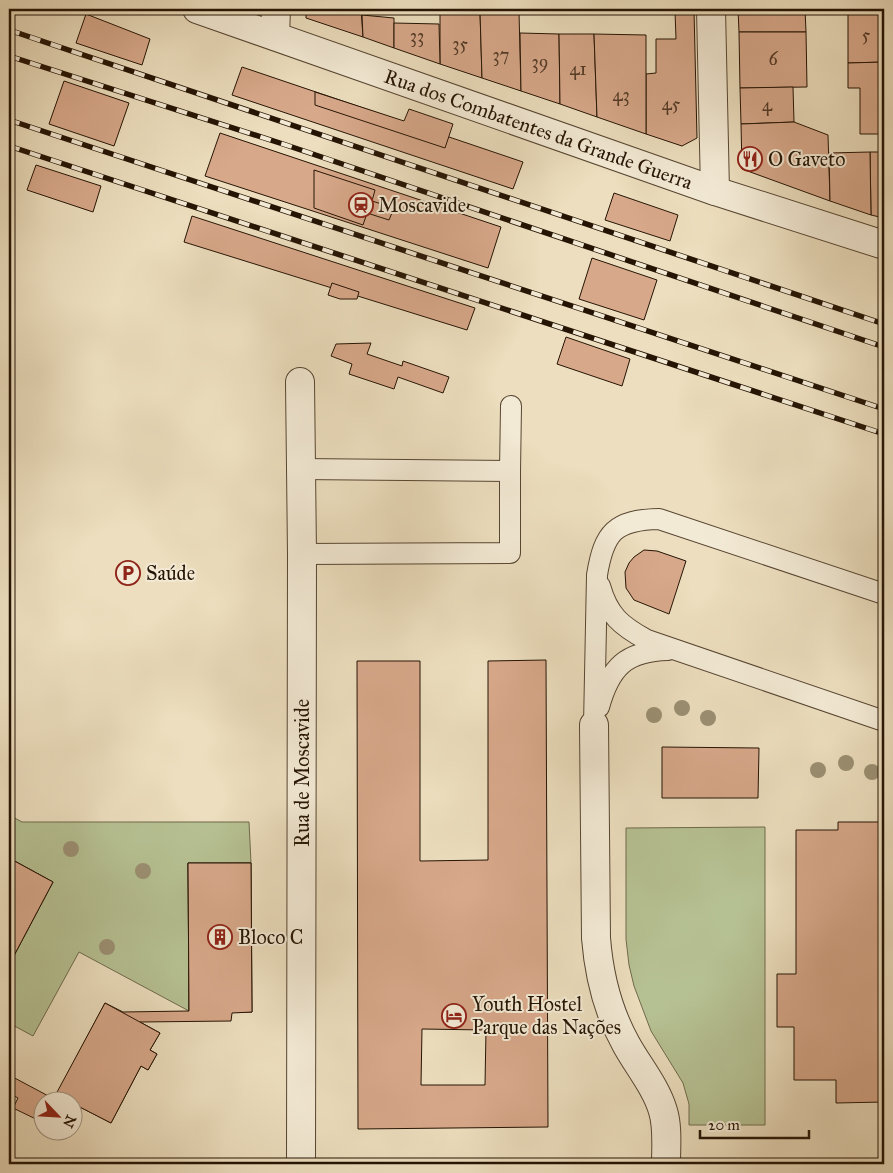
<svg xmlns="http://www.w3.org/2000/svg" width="893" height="1173" font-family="'IM FELL Great Primer',serif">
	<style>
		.green { fill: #b6c193; stroke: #6e6a4c }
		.building { fill: #d7a88a; stroke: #251404; fill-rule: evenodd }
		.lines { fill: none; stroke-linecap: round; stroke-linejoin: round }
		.service-casing { stroke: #574632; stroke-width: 22 }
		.minor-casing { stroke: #574632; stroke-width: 30 }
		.service { stroke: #f3ead5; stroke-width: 20 }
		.minor { stroke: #f3ead5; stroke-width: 28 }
		.rail-casing { stroke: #251404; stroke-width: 5.5 }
		.rail { stroke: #f3ead5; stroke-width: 4; stroke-dasharray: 11; stroke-linecap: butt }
		.tree { fill: #9b9073 }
		.labels { text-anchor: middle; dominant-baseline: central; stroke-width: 4; stroke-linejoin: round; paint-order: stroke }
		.number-label { font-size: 18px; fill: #523926 }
		.street-label { font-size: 20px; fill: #251404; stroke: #f3ead5 }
		.poi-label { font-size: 20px; fill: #251404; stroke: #f3ead5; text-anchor: start }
	</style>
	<rect width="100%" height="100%" fill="#ecdebe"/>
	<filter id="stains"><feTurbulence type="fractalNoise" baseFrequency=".004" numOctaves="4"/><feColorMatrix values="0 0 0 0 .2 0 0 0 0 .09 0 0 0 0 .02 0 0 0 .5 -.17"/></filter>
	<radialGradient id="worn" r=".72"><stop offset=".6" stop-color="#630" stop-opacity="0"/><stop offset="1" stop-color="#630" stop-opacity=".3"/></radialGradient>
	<g class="green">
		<polygon points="9,815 22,822 249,822 251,863 188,864 189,1011 79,952 33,1036 9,1023 9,965 53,882 9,858"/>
		<polygon points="765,827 765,1125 689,1125 689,1104 683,1083 651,1031 634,986 629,965 626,939 626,828"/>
	</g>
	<g class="building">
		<polygon points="306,9 361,9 363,37 306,18"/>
		<polygon points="659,9 694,9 694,10 659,11"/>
		<polygon points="738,9 805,9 806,32 739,32"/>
		<polygon points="848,9 884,9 884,62 848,63"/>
		<polygon points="694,10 697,138 682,146 646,134 646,74 656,73 656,39 676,39 675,11"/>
		<polygon points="440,12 480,12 482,78 440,64"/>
		<polygon points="480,12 519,12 521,91 482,78"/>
		<polygon points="86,14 150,39 142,65 76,43"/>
		<polygon points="362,15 394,18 394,48 363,37"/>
		<polygon points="394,23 439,24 440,64 394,48"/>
		<polygon points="739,32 806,32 807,87 740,88"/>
		<polygon points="520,33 559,34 560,104 521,91"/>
		<polygon points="559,34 594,34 597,117 560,104"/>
		<polygon points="594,34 646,35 646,134 597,117"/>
		<polygon points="884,62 884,134 860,134 860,88 848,88 848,63"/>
		<polygon points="242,67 523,162 513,189 232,95"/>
		<polygon points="64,81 129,103 114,146 49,124"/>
		<polygon points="793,87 794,122 741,124 740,88"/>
		<polygon points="315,92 404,121 409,109 453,124 445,148 315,105"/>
		<polygon points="794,122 828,135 830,201 742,169 741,124"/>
		<polygon points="220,133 501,227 488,268 205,176"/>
		<polygon points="879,134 884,134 884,218 871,215 870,152 879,152"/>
		<polygon points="870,152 871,215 830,201 829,153"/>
		<polygon points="36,165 101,186 93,212 27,190"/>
		<polygon points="314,170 375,190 372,201 394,208 389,220 367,213 363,225 314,208"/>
		<polygon points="614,193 678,215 670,241 605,220"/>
		<polygon points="192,216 475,308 467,330 184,242"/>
		<polygon points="592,258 657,280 644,320 579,299"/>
		<polygon points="332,283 359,292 357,299 340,299 328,295"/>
		<polygon points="566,337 630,359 622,386 557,364"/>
		<polygon points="371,343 367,354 402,366 403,361 449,377 443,393 398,377 394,389 349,374 352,364 331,356 336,344"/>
		<polygon points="644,550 657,551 686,561 669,614 634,600 626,588 625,572 629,563 634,557"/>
		<path d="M546,660L548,1127L358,1129L357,661H420V861L488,860V661ZM422,1029L486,1030L485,1085H421Z"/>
		<polygon points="662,747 759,748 758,798 662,798"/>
		<polygon points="838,822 884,822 884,1102 836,1103 836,1080 794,1080 794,1027 777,1027 777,974 796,974 796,830 838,830"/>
		<polygon points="9,858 53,882 9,965"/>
		<polygon points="9,858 53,882 9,965"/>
		<polygon points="188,863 251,863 252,1012 189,1013"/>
		<polygon points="188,863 251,863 252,1012 232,1013 231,1021 140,1022 160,1033 150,1050 157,1054 148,1070 141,1066 111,1123 72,1103 72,1100 65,1099 64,1100 42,1100 42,1122 13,1108 18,1098 9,1093 9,1075 54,1099 105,1003 123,1012 189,1011"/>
		<polygon points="105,1003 160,1033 150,1050 157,1054 148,1070 141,1066 111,1123 72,1103 72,1100 68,1100 56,1094"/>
	</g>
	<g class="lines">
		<defs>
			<g id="service">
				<polyline points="301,469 510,471 511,406"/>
				<polyline points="302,554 510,553 510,471"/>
				<path d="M600,586C608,615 621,626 647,640L884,721"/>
				<path d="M599,707C610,667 626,651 668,650"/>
				<path d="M594,725L597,575C604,532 615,520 659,519L884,594"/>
			</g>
			<g id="minor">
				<path id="s1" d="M197,9L715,191L884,245"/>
				<polyline points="711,9 715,191"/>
				<polyline points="275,36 276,9"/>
				<polyline points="300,382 302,554 301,1164"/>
				<path d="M594,725L596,938C599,976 607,1010 626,1044C638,1066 656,1087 663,1111C668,1127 666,1147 666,1164"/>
			</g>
		</defs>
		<use href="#service" class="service-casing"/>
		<use href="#minor" class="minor-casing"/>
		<use href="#service" class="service"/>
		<use href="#minor" class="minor"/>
		<defs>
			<g id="rail">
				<polyline points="9,30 884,324"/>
				<polyline points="9,56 286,145 884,347"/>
				<polyline points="9,120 884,409"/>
				<polyline points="9,146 884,434"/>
			</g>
		</defs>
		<use href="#rail" class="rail-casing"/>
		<use href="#rail" class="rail"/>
	</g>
	<g class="tree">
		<circle cx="682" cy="708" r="8"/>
		<circle cx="654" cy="715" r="8"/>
		<circle cx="708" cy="718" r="8"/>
		<circle cx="846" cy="763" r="8"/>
		<circle cx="818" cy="770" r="8"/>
		<circle cx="872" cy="772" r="8"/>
		<circle cx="71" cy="849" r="8"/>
		<circle cx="143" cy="871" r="8"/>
		<circle cx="107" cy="947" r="8"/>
	</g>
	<defs>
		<symbol id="restaurant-ring" viewBox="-11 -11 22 22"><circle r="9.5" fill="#f3ead5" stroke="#8f2418" stroke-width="1.5"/><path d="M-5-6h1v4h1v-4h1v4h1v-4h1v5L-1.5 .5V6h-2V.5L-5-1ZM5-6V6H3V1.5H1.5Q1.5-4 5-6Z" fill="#8f2418"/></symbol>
		<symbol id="station-ring" viewBox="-11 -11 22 22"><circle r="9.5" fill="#f3ead5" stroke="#8f2418" stroke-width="1.5"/><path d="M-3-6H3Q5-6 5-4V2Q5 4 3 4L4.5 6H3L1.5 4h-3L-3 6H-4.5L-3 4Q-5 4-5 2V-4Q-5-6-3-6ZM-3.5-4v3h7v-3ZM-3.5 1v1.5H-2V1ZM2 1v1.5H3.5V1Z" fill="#8f2418"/></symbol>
		<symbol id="parking-ring" viewBox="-11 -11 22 22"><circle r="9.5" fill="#f3ead5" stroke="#8f2418" stroke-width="1.5"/><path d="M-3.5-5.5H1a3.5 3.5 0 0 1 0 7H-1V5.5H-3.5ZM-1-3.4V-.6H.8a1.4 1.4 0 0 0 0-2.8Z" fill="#8f2418"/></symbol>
		<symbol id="building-ring" viewBox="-11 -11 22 22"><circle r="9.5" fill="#f3ead5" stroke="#8f2418" stroke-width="1.5"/><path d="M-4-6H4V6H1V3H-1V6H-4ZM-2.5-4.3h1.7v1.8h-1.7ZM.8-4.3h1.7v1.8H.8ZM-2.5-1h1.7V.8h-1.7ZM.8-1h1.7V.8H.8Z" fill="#8f2418"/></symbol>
		<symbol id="hotel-ring" viewBox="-11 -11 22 22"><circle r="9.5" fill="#f3ead5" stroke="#8f2418" stroke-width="1.5"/><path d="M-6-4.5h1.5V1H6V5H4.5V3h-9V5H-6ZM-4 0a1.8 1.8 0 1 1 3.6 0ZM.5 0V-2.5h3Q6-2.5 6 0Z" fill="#8f2418"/></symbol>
	</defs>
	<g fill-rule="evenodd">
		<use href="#restaurant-ring" x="736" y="145" width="28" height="28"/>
		<use href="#station-ring" x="347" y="191" width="28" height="28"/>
		<use href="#parking-ring" x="114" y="559" width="28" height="28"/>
		<use href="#building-ring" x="206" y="923" width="28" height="28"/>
		<use href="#hotel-ring" x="440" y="1002" width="28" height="28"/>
	</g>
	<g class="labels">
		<g class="number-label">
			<text x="866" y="35">5</text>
			<text x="417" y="36">33</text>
			<text x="460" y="44">35</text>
			<text x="501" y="55">37</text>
			<text x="773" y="59">6</text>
			<text x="540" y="62">39</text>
			<text x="578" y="69">41</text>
			<text x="621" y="95">43</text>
			<text x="671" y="104">45</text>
			<text x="767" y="105">4</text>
		</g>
		<g class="street-label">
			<text stroke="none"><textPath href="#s1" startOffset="362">Rua dos Combatentes da Grande Guerra</textPath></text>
			<text transform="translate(302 773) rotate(-90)">Rua de Moscavide</text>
		</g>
		<g class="poi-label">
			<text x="768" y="159">O Gaveto</text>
			<text x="378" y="205">Moscavide</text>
			<text x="146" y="573">Saúde</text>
			<text x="238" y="937">Bloco C</text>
			<text x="472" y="1004">Youth Hostel<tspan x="472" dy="23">Parque das Nações</tspan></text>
		</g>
	</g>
	<rect width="893" height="1173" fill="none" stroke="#ecdebe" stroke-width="30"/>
	<rect x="10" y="10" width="873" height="1153" fill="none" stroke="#251404" stroke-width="2.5"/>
	<rect x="15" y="15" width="863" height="1143" fill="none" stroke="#251404"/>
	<g transform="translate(58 1116) rotate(115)"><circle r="24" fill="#f3ead5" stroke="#a19481"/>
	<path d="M0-4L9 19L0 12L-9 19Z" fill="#8f2418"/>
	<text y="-8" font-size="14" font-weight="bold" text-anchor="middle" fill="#251404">N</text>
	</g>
	<path d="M700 1130v8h109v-8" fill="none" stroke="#251404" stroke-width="2.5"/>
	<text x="708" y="1130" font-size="15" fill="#251404" stroke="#f3ead5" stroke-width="4" paint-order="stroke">20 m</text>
	<rect width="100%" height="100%" filter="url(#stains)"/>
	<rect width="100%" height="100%" fill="url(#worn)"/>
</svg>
